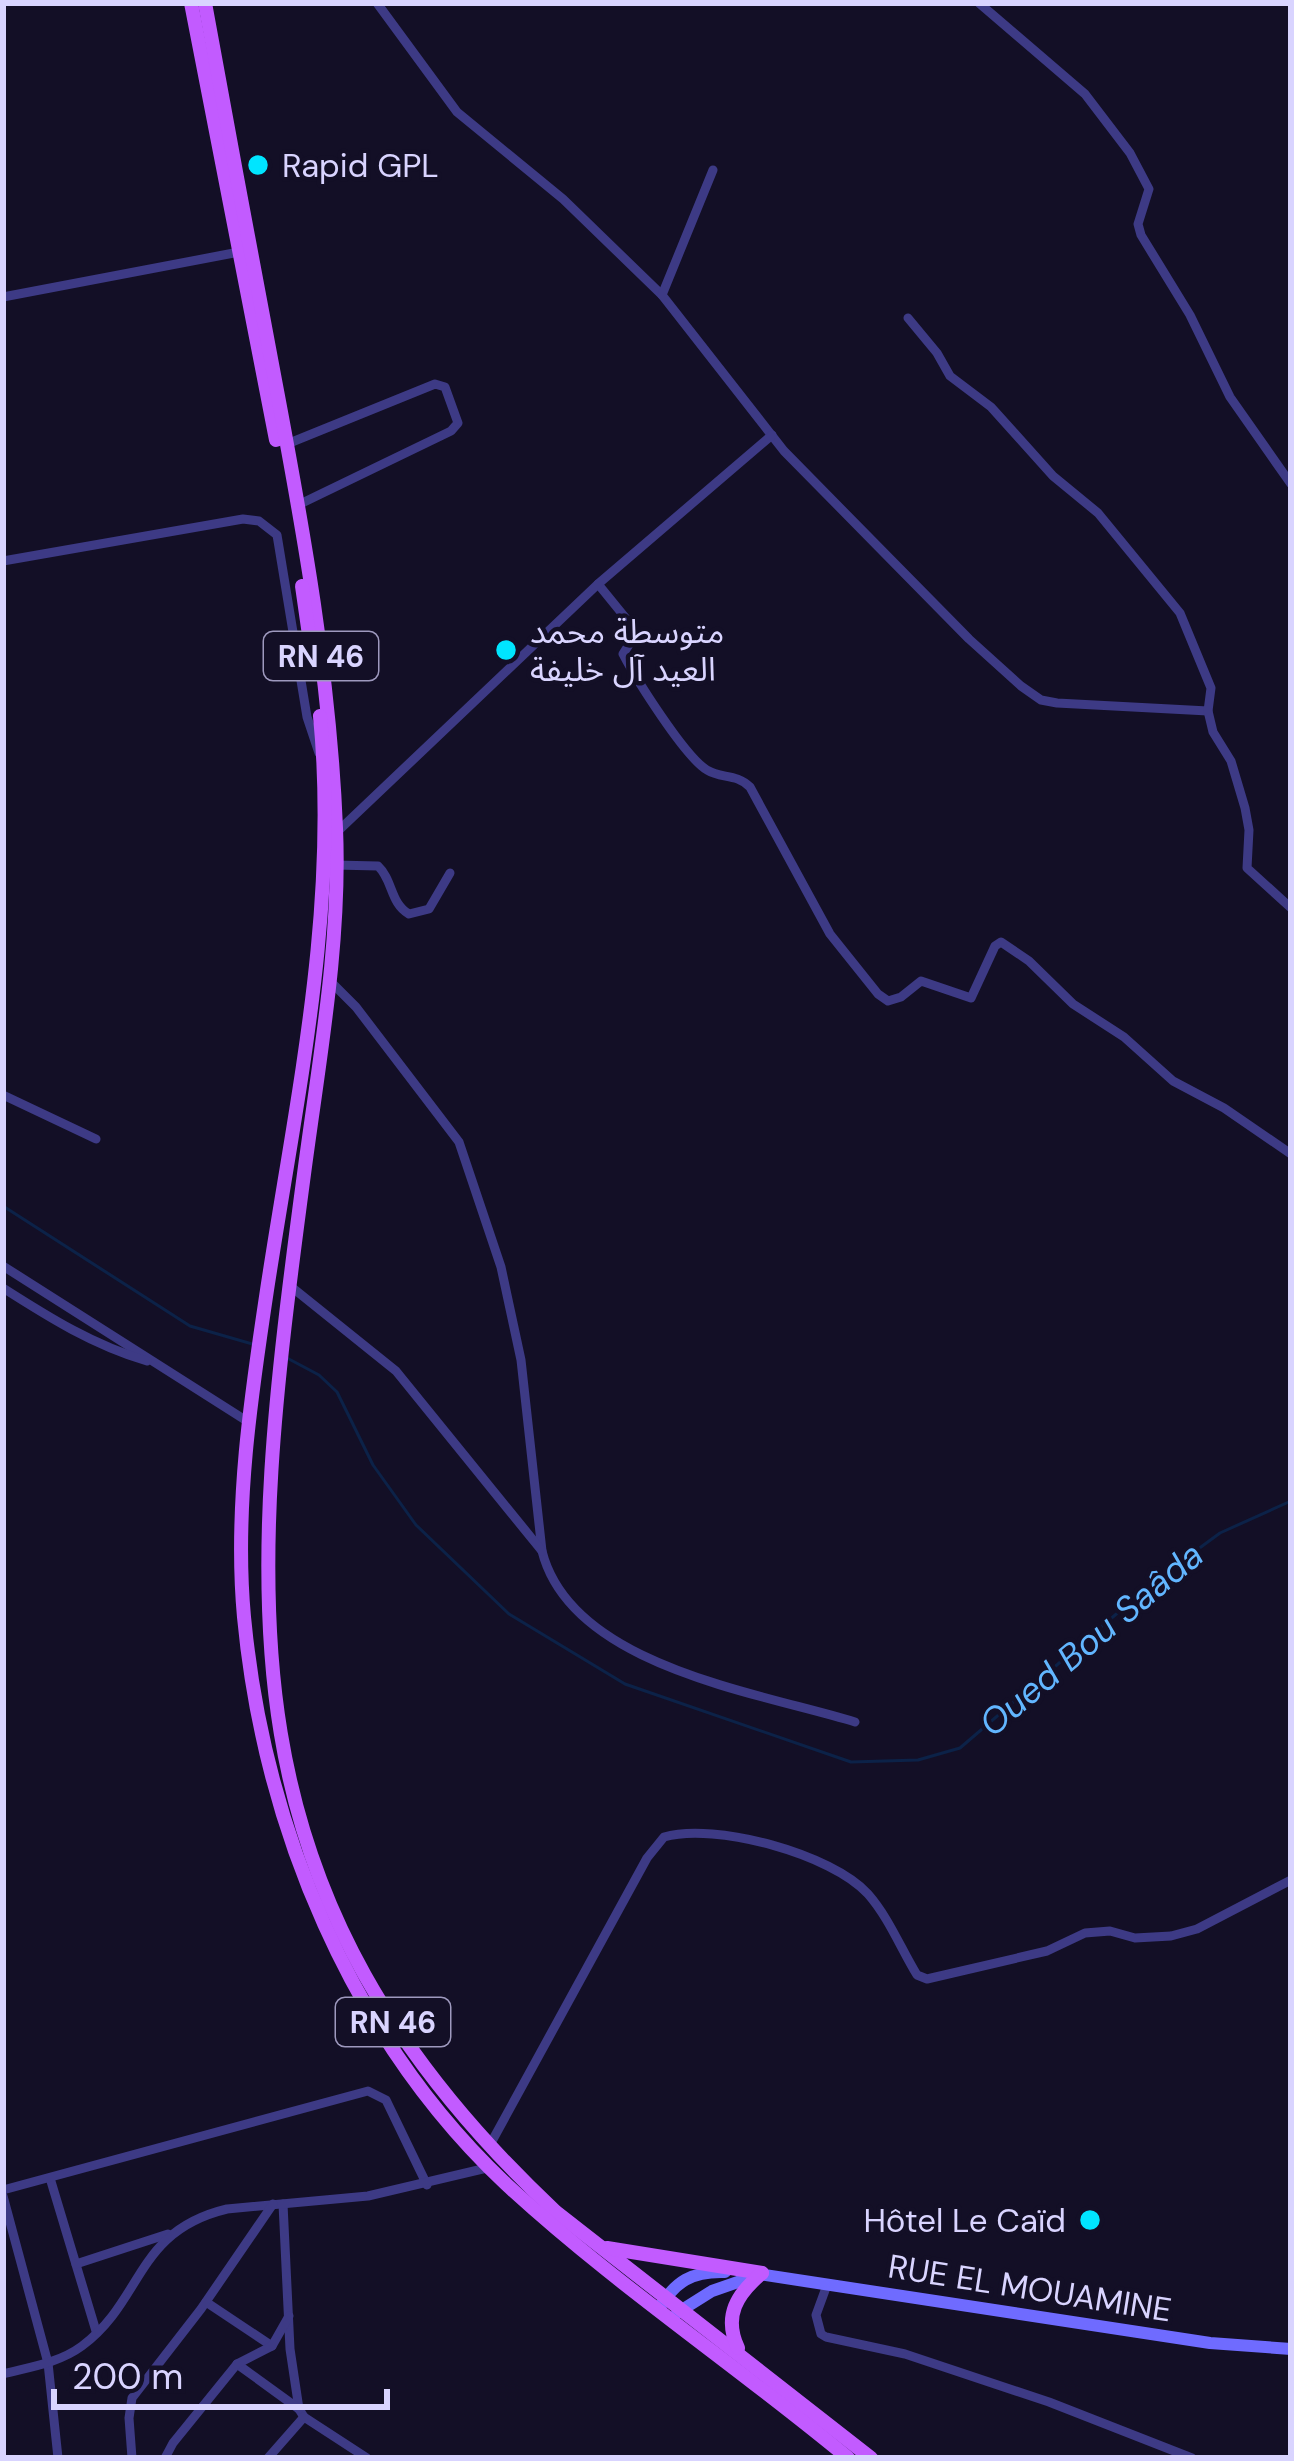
<svg xmlns="http://www.w3.org/2000/svg" width="1294" height="2461" font-family="'DM Sans','Noto Sans Arabic',sans-serif">
	<style>
		.lines { fill: none; stroke-linecap: round; stroke-linejoin: round }
		.stream { stroke: #0c2248; stroke-width: 3 }
		.minor { stroke: #3d3a85; stroke-width: 9 }
		.secondary { stroke: #6f6bff; stroke-width: 12 }
		.primary { stroke: #c25bff; stroke-width: 14 }
		.poi-dot { fill: #00e5ff; stroke: #130f26; stroke-width: 4.5 }
		.labels { text-anchor: middle; dominant-baseline: central; stroke-width: 9; stroke-linejoin: round; paint-order: stroke }
		.shield { fill: #130f26; stroke: #9e99be; stroke-width: 3 }
		.shield-label { font-size: 30px; font-weight: bold; fill: #d9d4ff }
		.poi-label { font-size: 33px; fill: #d9d4ff; stroke: #130f26; text-anchor: start }
		.street-label { font-size: 33px; fill: #d9d4ff; stroke: #130f26 }
		.water-label { font-size: 36px; font-style: italic; fill: #62b6ff; stroke: #130f26 }
	</style>
	<rect width="100%" height="100%" fill="#130f26"/>
	<g class="lines">
		<g class="stream">
			<polyline points="3,1206 190,1326 256,1345"/>
			<polyline points="287,1358 319,1375 337,1392 373,1465 416,1525 509,1614 625,1684 851,1762 918,1760 960,1748 1156,1580 1220,1533 1291,1501"/>
		</g>
		<g class="minor">
			<polyline points="377,3 457,112 563,199 662,295"/>
			<polyline points="979,3 1085,94 1130,153 1149,189 1138,224 1141,235 1190,315 1230,397 1291,484"/>
			<polyline points="713,170 662,295 784,451 969,639 1021,686 1041,700 1057,703 1208,711"/>
			<polyline points="3,297 239,252"/>
			<polyline points="908,318 937,353 950,376 991,407 1053,476 1098,513 1180,613 1211,688 1208,711 1213,732 1231,761 1245,808 1249,830 1247,868 1291,908"/>
			<polyline points="287,444 435,384 445,387 458,423 451,431 298,505"/>
			<polyline points="3,561 243,519 259,521 277,535 307,717 319,753"/>
			<path d="M598,584L637,632L623,654C636,679 685,757 707,770C721,779 736,773 750,787L830,934L878,994L888,1001L901,997L921,981L971,998L995,946L1001,942L1029,961L1073,1004L1124,1037L1173,1081L1224,1108L1291,1154"/>
			<polyline points="337,832 598,584 772,435"/>
			<path d="M335,865L378,866C393,880 390,903 409,914L429,909L450,873"/>
			<path d="M330,981L356,1007L459,1142L501,1267L521,1360L542,1551C571,1666 757,1692 855,1722"/>
			<polyline points="3,1095 96,1139"/>
			<polyline points="3,1266 250,1423"/>
			<polyline points="289,1285 396,1371 542,1551"/>
			<path d="M3,1288C50,1318 93,1345 147,1361"/>
			<path d="M491,2143L647,1858L664,1837C715,1822 832,1854 868,1894C889,1918 901,1949 917,1975L927,1979L1047,1951L1085,1933L1110,1931L1135,1938L1171,1936L1197,1929L1291,1880"/>
			<polyline points="50,2178 96,2331"/>
			<polyline points="3,2190 368,2091 386,2100 427,2185"/>
			<polyline points="3,2196 48,2363 58,2458"/>
			<polyline points="283,2204 290,2349 299,2409 304,2417 367,2458"/>
			<polyline points="76,2264 168,2234"/>
			<polyline points="827,2285 816,2315 821,2334 826,2337 905,2354 1049,2402 1192,2458"/>
			<polyline points="206,2302 272,2346"/>
			<polyline points="237,2364 299,2409"/>
			<path d="M3,2374C30,2367 59,2363 82,2346C144,2300 135,2231 227,2209L368,2196L491,2167"/>
			<polyline points="132,2458 129,2418 132,2398 201,2309 273,2204"/>
			<polyline points="165,2458 173,2443 237,2364 272,2346 289,2316"/>
			<polyline points="268,2458 304,2417"/>
		</g>
		<g class="secondary">
			<polyline points="752,2273 1210,2343 1291,2349"/>
			<path d="M658,2310C675,2281 692,2271 725,2272"/>
			<polyline points="677,2313 712,2291 761,2274"/>
		</g>
		<g class="primary">
			<polyline points="191,3 276,440"/>
			<path d="M205,3C228,129 251,254 275,380C303,528 330,677 336,828C341,943 319,1060 304,1174C247,1600 215,1893 556,2212L871,2458"/>
			<polyline points="302,586 309,635"/>
			<path d="M320,716C339,910 296,1099 267,1290C251,1396 234,1509 244,1617C264,1827 351,2038 506,2184C613,2283 736,2365 848,2458"/>
			<polyline points="607,2248 762,2273"/>
			<path d="M738,2348C723,2316 737,2294 762,2273"/>
		</g>
	</g>
	<g class="poi-dot">
		<circle cx="258" cy="165" r="12"/>
		<circle cx="506" cy="650" r="12"/>
		<circle cx="1090" cy="2220" r="12"/>
	</g>
	<g class="labels">
		<g class="shield">
			<rect x="264" y="632" width="114" height="48" rx="9"/>
			<rect x="336" y="1998" width="114" height="48" rx="9"/>
		</g>
		<g class="shield-label">
			<text x="321" y="656">RN 46</text>
			<text x="393" y="2022">RN 46</text>
		</g>
		<g class="poi-label">
			<text x="282" y="165">Rapid GPL</text>
			<text x="530" y="631">متوسطة محمد<tspan x="530" dy="38">العيد آل خليفة</tspan></text>
			<text x="1066" y="2220" text-anchor="end">Hôtel Le Caïd</text>
		</g>
		<g class="street-label">
			<text transform="translate(1030 2288) rotate(9)">RUE EL MOUAMINE</text>
		</g>
		<g class="water-label">
			<text transform="translate(1091 1639) rotate(-40)">Oued Bou Saâda</text>
		</g>
	</g>
	<rect width="1294" height="2461" fill="none" stroke="#d9d4ff" stroke-width="12"/>
	<path d="M54 2389v18h333v-18" fill="none" stroke="#d9d4ff" stroke-width="6"/>
	<text x="72" y="2389" font-size="36" fill="#d9d4ff" stroke="#130f26" stroke-width="9" paint-order="stroke">200 m</text>
</svg>
